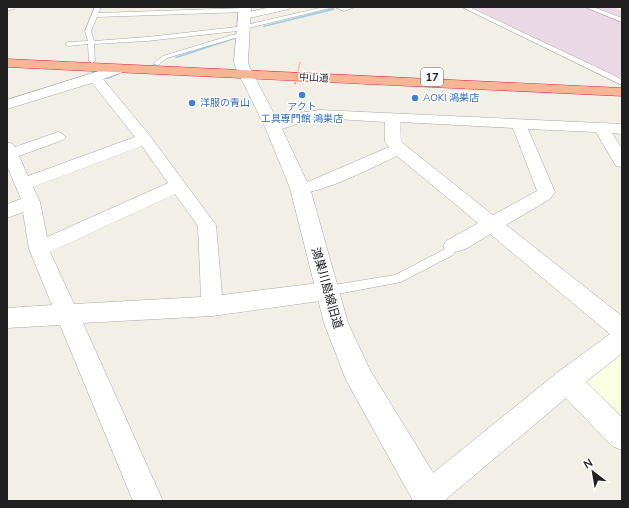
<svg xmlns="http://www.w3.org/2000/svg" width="629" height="508" font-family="'Nunito Sans','Noto Sans JP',sans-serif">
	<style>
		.industrial { fill: #ebd8e5 }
		.education { fill: #fbffe2 }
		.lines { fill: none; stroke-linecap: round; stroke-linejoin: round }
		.stream { fill: #a4cce2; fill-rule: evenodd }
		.service-casing { stroke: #a7a7a7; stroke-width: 1 }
		.minor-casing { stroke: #a7a7a7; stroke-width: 1 }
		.tertiary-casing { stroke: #a7a7a7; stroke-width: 1 }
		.trunk-casing { stroke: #e81b46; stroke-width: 1 }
		.service { fill: #fff; fill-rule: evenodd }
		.minor { fill: #fff; fill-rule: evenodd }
		.tertiary { fill: #fff; fill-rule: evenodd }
		.trunk { fill: #f6b696; fill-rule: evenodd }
		.path-bridge-far1 { stroke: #ff8d6a; stroke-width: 1.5; stroke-dasharray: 1 1; stroke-linecap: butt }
		.path-bridge { stroke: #ff8d6a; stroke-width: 2; stroke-dasharray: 1.5 1.5; stroke-linecap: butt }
		.shop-dot { fill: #3f7fe0; stroke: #fff; stroke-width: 1.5 }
		.labels { text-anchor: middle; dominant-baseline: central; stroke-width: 3; stroke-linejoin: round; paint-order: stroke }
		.far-street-label { font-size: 10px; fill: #202020; stroke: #fff }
		.far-shop-label { font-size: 10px; fill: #366cbe; stroke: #fff; text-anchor: start }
		.shield { fill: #fff; stroke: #636363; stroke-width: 1 }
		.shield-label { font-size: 11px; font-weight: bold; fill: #202020 }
		.street-label { font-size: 12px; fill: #202020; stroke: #fff }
	</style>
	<rect width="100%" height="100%" fill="#f1efe6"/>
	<polygon class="industrial" points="473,7 618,7 615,8 622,11 622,77 618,77 472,8"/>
	<polygon class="education" points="622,353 622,425 589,392 588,381"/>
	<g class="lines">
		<g class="stream">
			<polygon points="333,8 334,8 334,10 264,27 262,26"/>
			<polygon points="232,38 235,39 177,58 174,57"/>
			<polygon points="117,73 120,74 108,79 105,78"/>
		</g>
		<defs>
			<g id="service">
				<polygon points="95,7 101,7 98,13 245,8 248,10 245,12 97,17 91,31 94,41 147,37 237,27 324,7 334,7 237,31 147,41 94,44 95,61 92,63 89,61 88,44 68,46 65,44 68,42 88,41 85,31"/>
				<polygon points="335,7 355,7 344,11"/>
				<polygon points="462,7 469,7 613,75 622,80 622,85"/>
				<polygon points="585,7 593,7 622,18 622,22"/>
				<polygon points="242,33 245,35 244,36 235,38 167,58 158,65 153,64 163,56 232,35"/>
				<polygon points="453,242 456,243 458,246 453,255 401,282 327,296 323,294 322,291 323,288 327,286 395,275 445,249 450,243"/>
			</g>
			<g id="minor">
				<polygon points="7,7 15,7 14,9 7,11"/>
				<polygon points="271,7 290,7 289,9 245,19 240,16 241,14"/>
				<path d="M118,65L123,66L124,69L123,72L103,79L150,136L216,225L222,295L327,282L335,285L338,291L335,297L327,300L212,316L83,323L163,501H133L60,325L7,328V308L52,305L29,249L23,212L7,218V204L21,199L7,166V142L13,144L15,147L58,132L63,134L66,137L63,140L19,156L28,176L135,137L92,83L7,109V100ZM142,146L168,183L47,237L40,202L33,187ZM175,194L198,226L201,297L74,304L50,252Z"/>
				<path d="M320,110L622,124V134L612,133L622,149V167L616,166L596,132L528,129L555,192L550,199L506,225L622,316V353L586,382L622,417V450L612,446L566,398L444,501H414L412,496L417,486L558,372L610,334L490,234C478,241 461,256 446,251L443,246L446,241L478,223L397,156C375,166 315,198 294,192L291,188L294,184L310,181L389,147L385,142V122L320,118L312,119L273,132L268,130L265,127L268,124L305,112ZM400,122L513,128L537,191L493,215L405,145L401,141Z"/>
			</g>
			<polygon id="tertiary" points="239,7 251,7 248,61 249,66 281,127 310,188 348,323 370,370 443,489 447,501 413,501 346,380 324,323 290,188 265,127 235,66 234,61"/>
			<polygon id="trunk" points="7,59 622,88 622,96 7,67"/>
		</defs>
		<use href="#service" class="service-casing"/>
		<use href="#minor" class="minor-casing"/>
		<use href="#tertiary" class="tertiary-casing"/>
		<use href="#trunk" class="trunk-casing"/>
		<use href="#service" class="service"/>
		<use href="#minor" class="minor"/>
		<use href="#tertiary" class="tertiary"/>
		<use href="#trunk" class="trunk"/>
		<polyline class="path-bridge-far1" points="296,81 300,62"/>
		<polyline class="path-bridge" points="295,84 296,80"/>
	</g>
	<g class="shop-dot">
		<circle cx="302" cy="95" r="4"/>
		<circle cx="415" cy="98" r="4"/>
		<circle cx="192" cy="103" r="4"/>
	</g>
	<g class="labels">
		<g class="far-street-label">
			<text transform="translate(314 78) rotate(3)">中山道</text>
		</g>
		<g class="far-shop-label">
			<text x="423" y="98">AOKI 鴻巣店</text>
			<text x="200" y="103">洋服の青山</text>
			<text x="302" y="107" text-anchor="middle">アクト<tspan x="302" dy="12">工具専門館 鴻巣店</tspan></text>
		</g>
		<rect class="shield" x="421" y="68" width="22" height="18" rx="3"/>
		<g class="shield-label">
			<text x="432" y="77">17</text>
		</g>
		<g class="street-label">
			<text transform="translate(327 288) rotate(74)">鴻巣川島線旧道</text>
		</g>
	</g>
	<rect width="629" height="508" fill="none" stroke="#202020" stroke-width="16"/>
	<g transform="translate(593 472) rotate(329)" stroke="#ffffff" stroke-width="3" paint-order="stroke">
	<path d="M0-3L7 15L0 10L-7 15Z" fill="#202020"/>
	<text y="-6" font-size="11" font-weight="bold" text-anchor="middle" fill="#202020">N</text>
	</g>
</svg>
